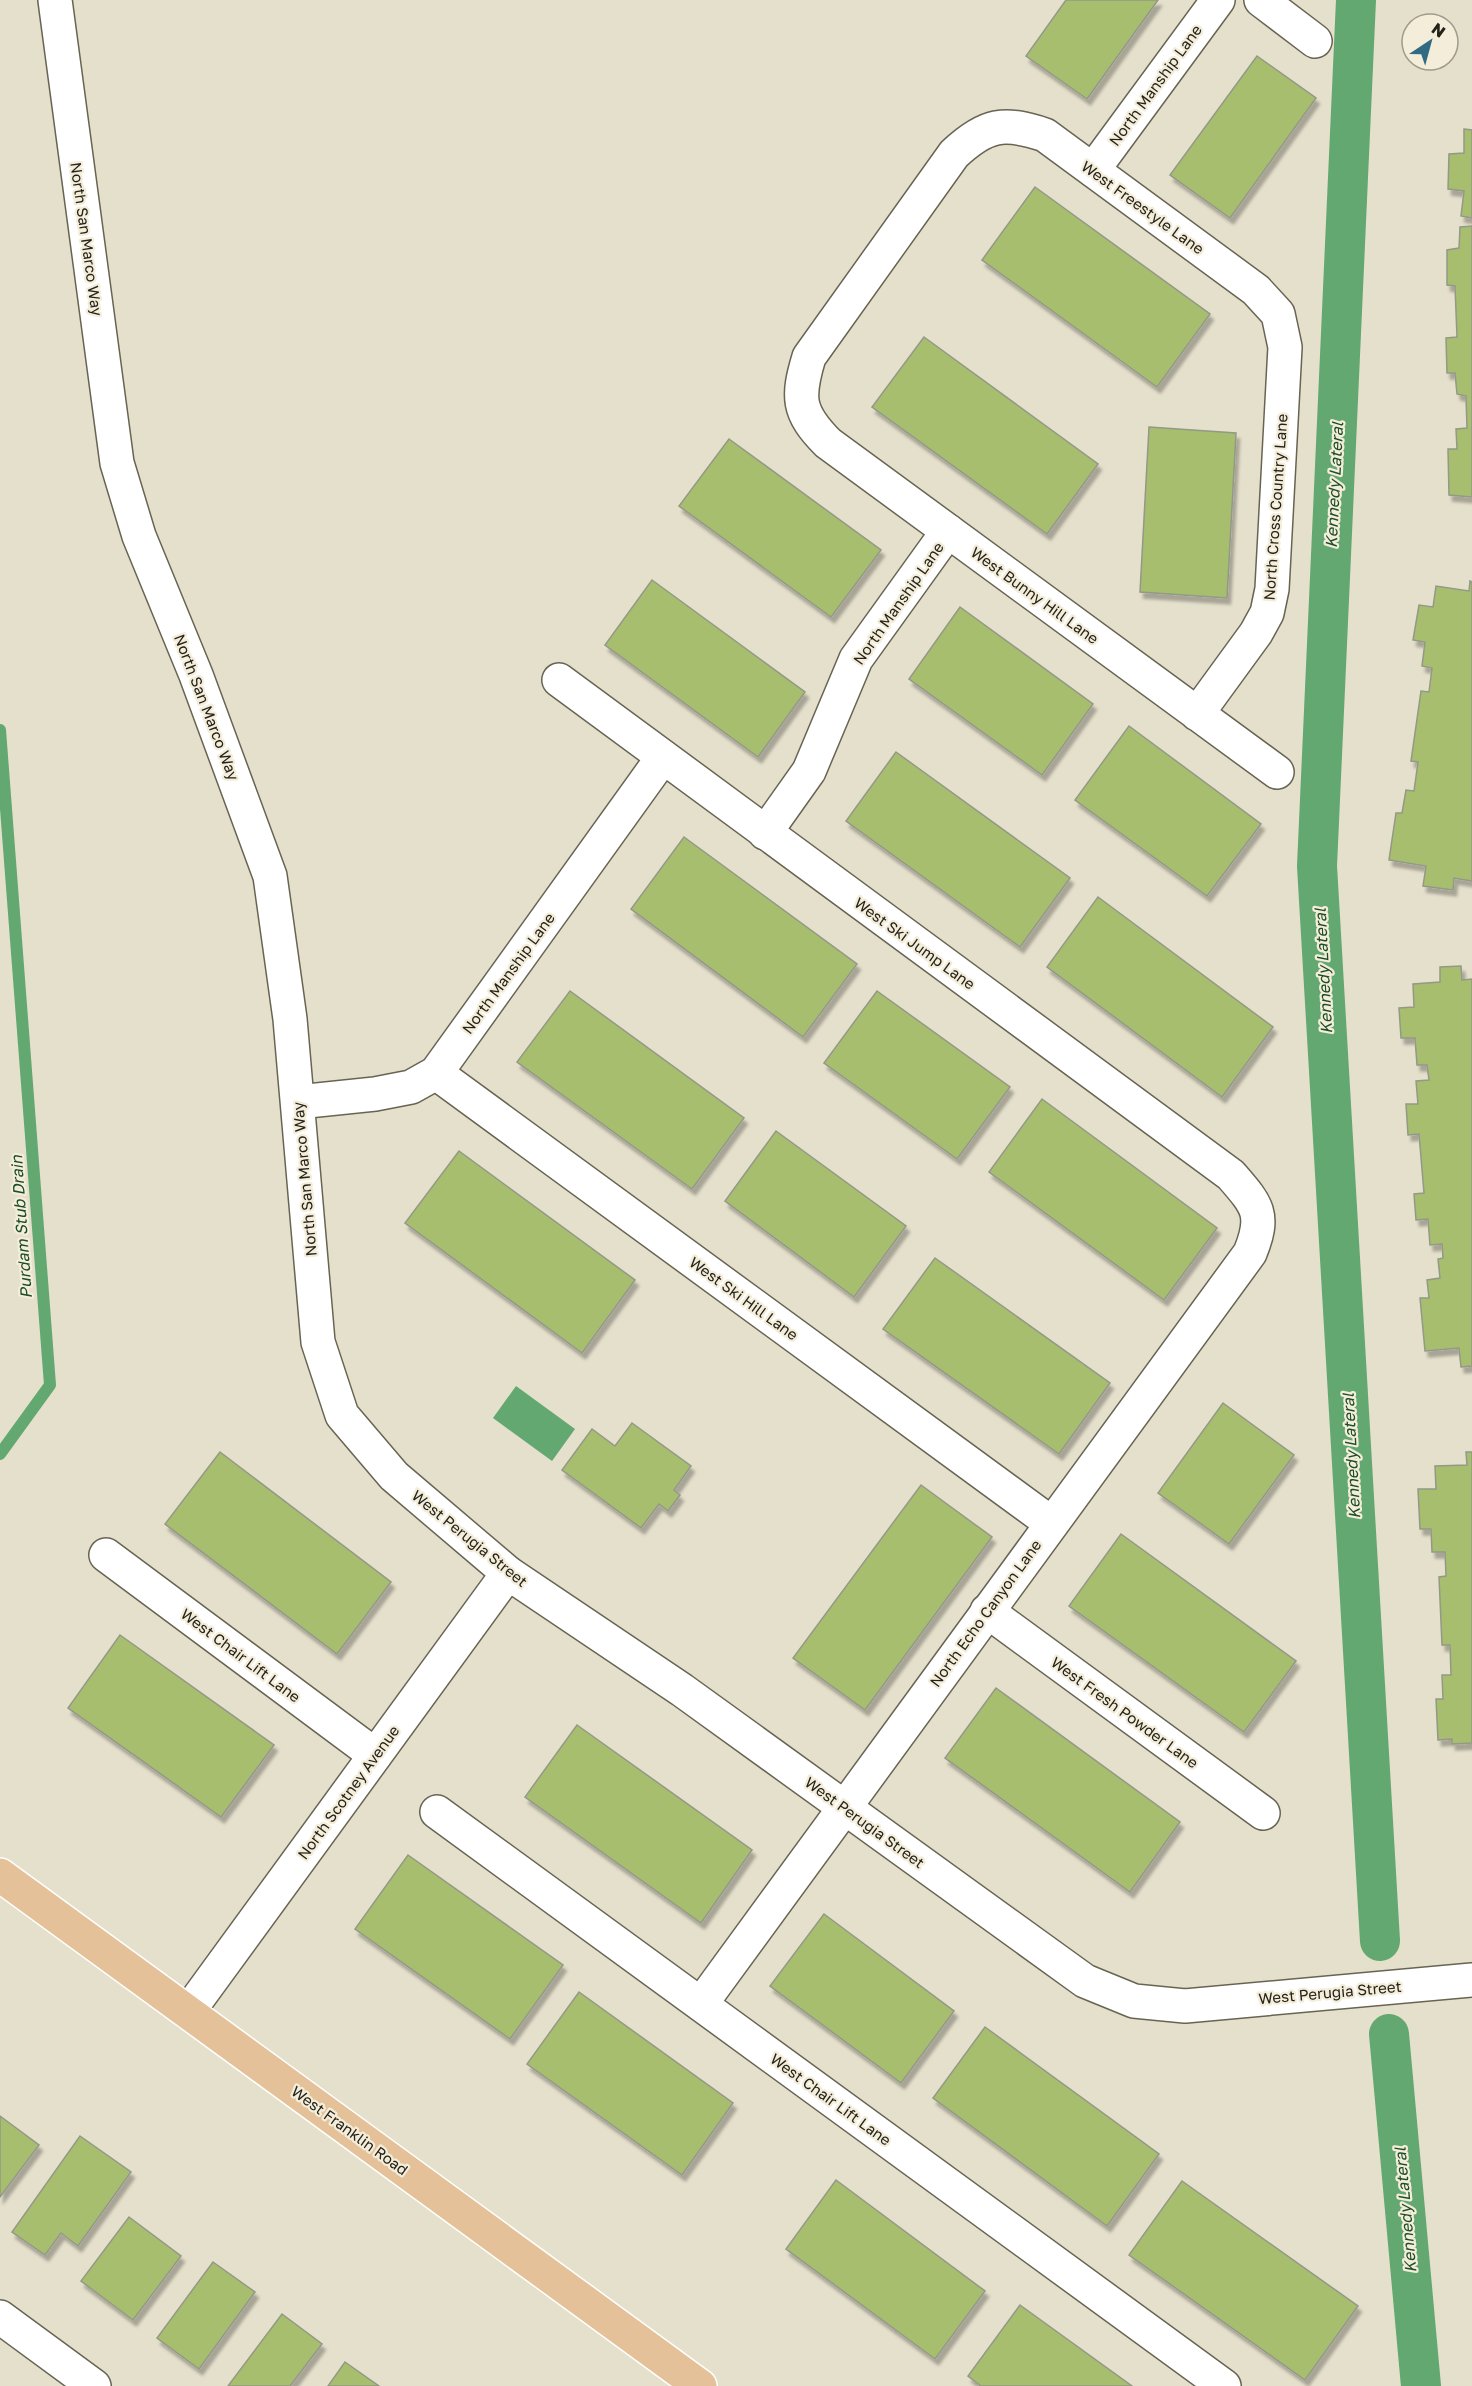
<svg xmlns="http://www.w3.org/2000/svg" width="1472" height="2386" font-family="'Golos Text',sans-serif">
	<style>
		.water { fill: #63a870 }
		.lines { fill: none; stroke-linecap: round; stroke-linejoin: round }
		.stream { stroke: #63a870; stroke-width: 12 }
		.canal { stroke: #63a870; stroke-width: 40 }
		.building { fill: #a7be6e; stroke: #939987; stroke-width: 1.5; filter: url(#shadow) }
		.minor-casing { stroke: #686453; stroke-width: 36 }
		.major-casing { stroke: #fff; stroke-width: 36 }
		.minor { stroke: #fff; stroke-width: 33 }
		.major { stroke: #e4c199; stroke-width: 33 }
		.labels { text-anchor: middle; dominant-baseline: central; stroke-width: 4.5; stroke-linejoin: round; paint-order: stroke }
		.street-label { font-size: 15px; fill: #24221b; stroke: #f3edd9 }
		.water-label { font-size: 16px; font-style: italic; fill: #1b4d27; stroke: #f3edd9 }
	</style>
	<defs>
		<filter id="shadow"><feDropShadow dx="3.5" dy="6" stdDeviation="1.5" flood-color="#0004"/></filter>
	</defs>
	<rect width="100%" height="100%" fill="#e5e0cc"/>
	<polygon class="water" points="516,1386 575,1429 552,1461 493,1418"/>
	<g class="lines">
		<polyline class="stream" points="0,730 50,1385 0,1454"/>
		<g class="canal">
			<polyline points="1356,0 1317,866 1380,1941"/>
			<polyline points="1389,2034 1421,2386"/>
		</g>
	</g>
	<g class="building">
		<polygon points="1066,0 1158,0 1087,99 1026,56"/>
		<polygon points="1257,56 1316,98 1230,218 1170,175"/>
		<polygon points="1464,129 1472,130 1472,218 1461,216 1464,191 1448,189 1449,154 1464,153"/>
		<polygon points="1035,187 1210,314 1157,387 982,260"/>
		<polygon points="1472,226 1472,497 1449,495 1448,449 1457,449 1456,429 1467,428 1466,396 1457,394 1455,373 1447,373 1446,338 1457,337 1455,286 1447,285 1447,250 1459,248 1460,227"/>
		<polygon points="924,337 1098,464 1047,534 872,407"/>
		<polygon points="1149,427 1236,433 1227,598 1140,592"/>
		<polygon points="729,439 881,550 831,617 679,506"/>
		<polygon points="652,580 805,692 758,757 605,645"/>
		<polygon points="1470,581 1472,582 1472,881 1454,878 1453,890 1423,886 1426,866 1389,860 1396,813 1402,813 1406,790 1414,791 1418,762 1411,761 1421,691 1429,692 1432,668 1422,666 1425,642 1413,640 1419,605 1433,607 1436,586 1469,591"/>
		<polygon points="960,607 1093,704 1042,775 909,679"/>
		<polygon points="1129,726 1261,824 1207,896 1075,800"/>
		<polygon points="896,752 1070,878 1020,947 846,821"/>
		<polygon points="684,837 857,964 803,1037 631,909"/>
		<polygon points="1098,897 1273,1027 1222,1097 1047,967"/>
		<polygon points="1461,966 1462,980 1472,979 1472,1366 1461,1367 1459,1348 1425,1351 1420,1298 1429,1298 1427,1280 1440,1278 1438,1259 1443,1258 1442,1244 1430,1245 1428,1219 1416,1220 1414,1194 1424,1193 1419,1134 1408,1135 1406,1104 1418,1104 1416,1081 1429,1080 1427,1065 1417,1065 1415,1038 1401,1038 1399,1008 1414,1007 1413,984 1440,982 1440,967"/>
		<polygon points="570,991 744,1118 692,1189 517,1062"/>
		<polygon points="877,991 1010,1087 957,1159 824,1063"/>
		<polygon points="1042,1099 1217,1228 1164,1300 989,1172"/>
		<polygon points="776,1131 906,1226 854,1297 725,1201"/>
		<polygon points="459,1151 635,1280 582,1353 405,1223"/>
		<polygon points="935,1258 1110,1383 1059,1454 883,1329"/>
		<polygon points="1223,1403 1294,1455 1229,1544 1158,1493"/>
		<polygon points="632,1423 691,1466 674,1490 680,1495 668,1511 659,1504 641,1528 562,1470 592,1429 615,1446"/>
		<polygon points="220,1452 391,1582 337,1654 165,1524"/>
		<polygon points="1466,1452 1472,1452 1472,1743 1452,1744 1452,1739 1438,1740 1436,1699 1443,1699 1442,1675 1451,1675 1450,1645 1442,1645 1439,1577 1446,1576 1445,1552 1432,1552 1431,1529 1420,1529 1418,1489 1436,1489 1435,1466 1467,1465"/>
		<polygon points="921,1485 992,1537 865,1710 793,1658"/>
		<polygon points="1121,1534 1296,1661 1244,1732 1069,1606"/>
		<polygon points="120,1635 274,1745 221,1817 68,1708"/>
		<polygon points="996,1688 1180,1822 1130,1892 945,1758"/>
		<polygon points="577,1725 752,1850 701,1923 525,1797"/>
		<polygon points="408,1855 563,1965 510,2039 355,1929"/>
		<polygon points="824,1914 954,2011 901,2083 770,1986"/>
		<polygon points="579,1992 733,2103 682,2175 527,2064"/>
		<polygon points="985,2027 1159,2154 1107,2226 933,2098"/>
		<polygon points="0,2116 39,2145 0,2197"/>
		<polygon points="80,2136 131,2172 78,2246 61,2233 45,2255 12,2232"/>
		<polygon points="836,2180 985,2291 935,2359 786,2249"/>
		<polygon points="1182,2181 1358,2306 1305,2380 1129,2255"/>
		<polygon points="129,2217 181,2256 133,2320 81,2281"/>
		<polygon points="213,2262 255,2292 199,2369 157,2338"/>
		<polygon points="1020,2305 1132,2386 981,2386 968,2376"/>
		<polygon points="282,2314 322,2344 290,2386 228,2386"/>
		<polygon points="345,2362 379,2386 328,2386"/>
	</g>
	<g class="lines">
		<defs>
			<g id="minor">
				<polyline points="55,0 117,463 139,536 196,675 270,876 290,1019 318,1342 342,1415 394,1476 508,1573 682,1690 1085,1981 1134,2001 1185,2006 1472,1980"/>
				<polyline points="1261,0 1315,41"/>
				<polyline points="1093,170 1218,0"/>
				<path d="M559,680L1231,1175C1257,1205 1266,1214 1250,1253L701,2004"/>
				<path d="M1197,714L1256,633L1267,613L1272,589L1285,347L1278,314L1256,290L1045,135C1004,121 986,124 954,154L809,357C797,397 797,412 828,443L1277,772"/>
				<polyline points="765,833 809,771 856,659 948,531"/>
				<polyline points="436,1073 1051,1523"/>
				<polyline points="298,1102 375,1094 411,1087 436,1073 663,757"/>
				<polyline points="106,1555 375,1755"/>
				<polyline points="987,1611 1263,1813"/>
				<polyline points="437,1812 1224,2386"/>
				<polyline points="188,2012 508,1573"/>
				<polyline points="0,2317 94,2386"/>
			</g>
			<polyline id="major" points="0,1875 700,2386"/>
		</defs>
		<use href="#minor" class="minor-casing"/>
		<use href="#major" class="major-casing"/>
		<use href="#minor" class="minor"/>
		<use href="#major" class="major"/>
	</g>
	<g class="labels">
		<g class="street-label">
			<text transform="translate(1155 85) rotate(-54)">North Manship Lane</text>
			<text transform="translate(1143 207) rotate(36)">West Freestyle Lane</text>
			<text transform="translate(87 239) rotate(82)">North San Marco Way</text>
			<text transform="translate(1275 507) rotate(-86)">North Cross Country Lane</text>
			<text transform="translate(1035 595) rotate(36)">West Bunny Hill Lane</text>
			<text transform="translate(898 603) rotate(-55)">North Manship Lane</text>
			<text transform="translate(207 707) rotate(69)">North San Marco Way</text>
			<text transform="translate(915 943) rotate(36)">West Ski Jump Lane</text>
			<text transform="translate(508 973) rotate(-54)">North Manship Lane</text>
			<text transform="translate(304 1179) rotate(-95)">North San Marco Way</text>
			<text transform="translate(744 1298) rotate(36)">West Ski Hill Lane</text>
			<text transform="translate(470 1538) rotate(39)">West Perugia Street</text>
			<text transform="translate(985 1613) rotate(-54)">North Echo Canyon Lane</text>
			<text transform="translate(241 1655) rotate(37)">West Chair Lift Lane</text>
			<text transform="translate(1125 1712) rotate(36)">West Fresh Powder Lane</text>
			<text transform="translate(348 1792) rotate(-54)">North Scotney Avenue</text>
			<text transform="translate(865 1822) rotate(36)">West Perugia Street</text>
			<text transform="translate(1330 1992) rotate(-5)">West Perugia Street</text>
			<text transform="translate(831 2099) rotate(36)">West Chair Lift Lane</text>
			<text transform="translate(350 2130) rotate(36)">West Franklin Road</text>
		</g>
		<g class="water-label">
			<text transform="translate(1334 485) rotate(-87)">Kennedy Lateral</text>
			<text transform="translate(1323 971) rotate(-93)">Kennedy Lateral</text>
			<text transform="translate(21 1227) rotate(-94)">Purdam Stub Drain</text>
			<text transform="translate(1351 1456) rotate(-93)">Kennedy Lateral</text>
			<text transform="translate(1405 2210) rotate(-95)">Kennedy Lateral</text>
		</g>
	</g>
	<g transform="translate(1430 42) rotate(36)"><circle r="28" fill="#f3edd9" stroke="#a09c8d" stroke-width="1.5"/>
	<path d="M0-4.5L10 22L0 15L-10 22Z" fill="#316a83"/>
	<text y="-9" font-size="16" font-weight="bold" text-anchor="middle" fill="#24221b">N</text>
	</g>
</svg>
